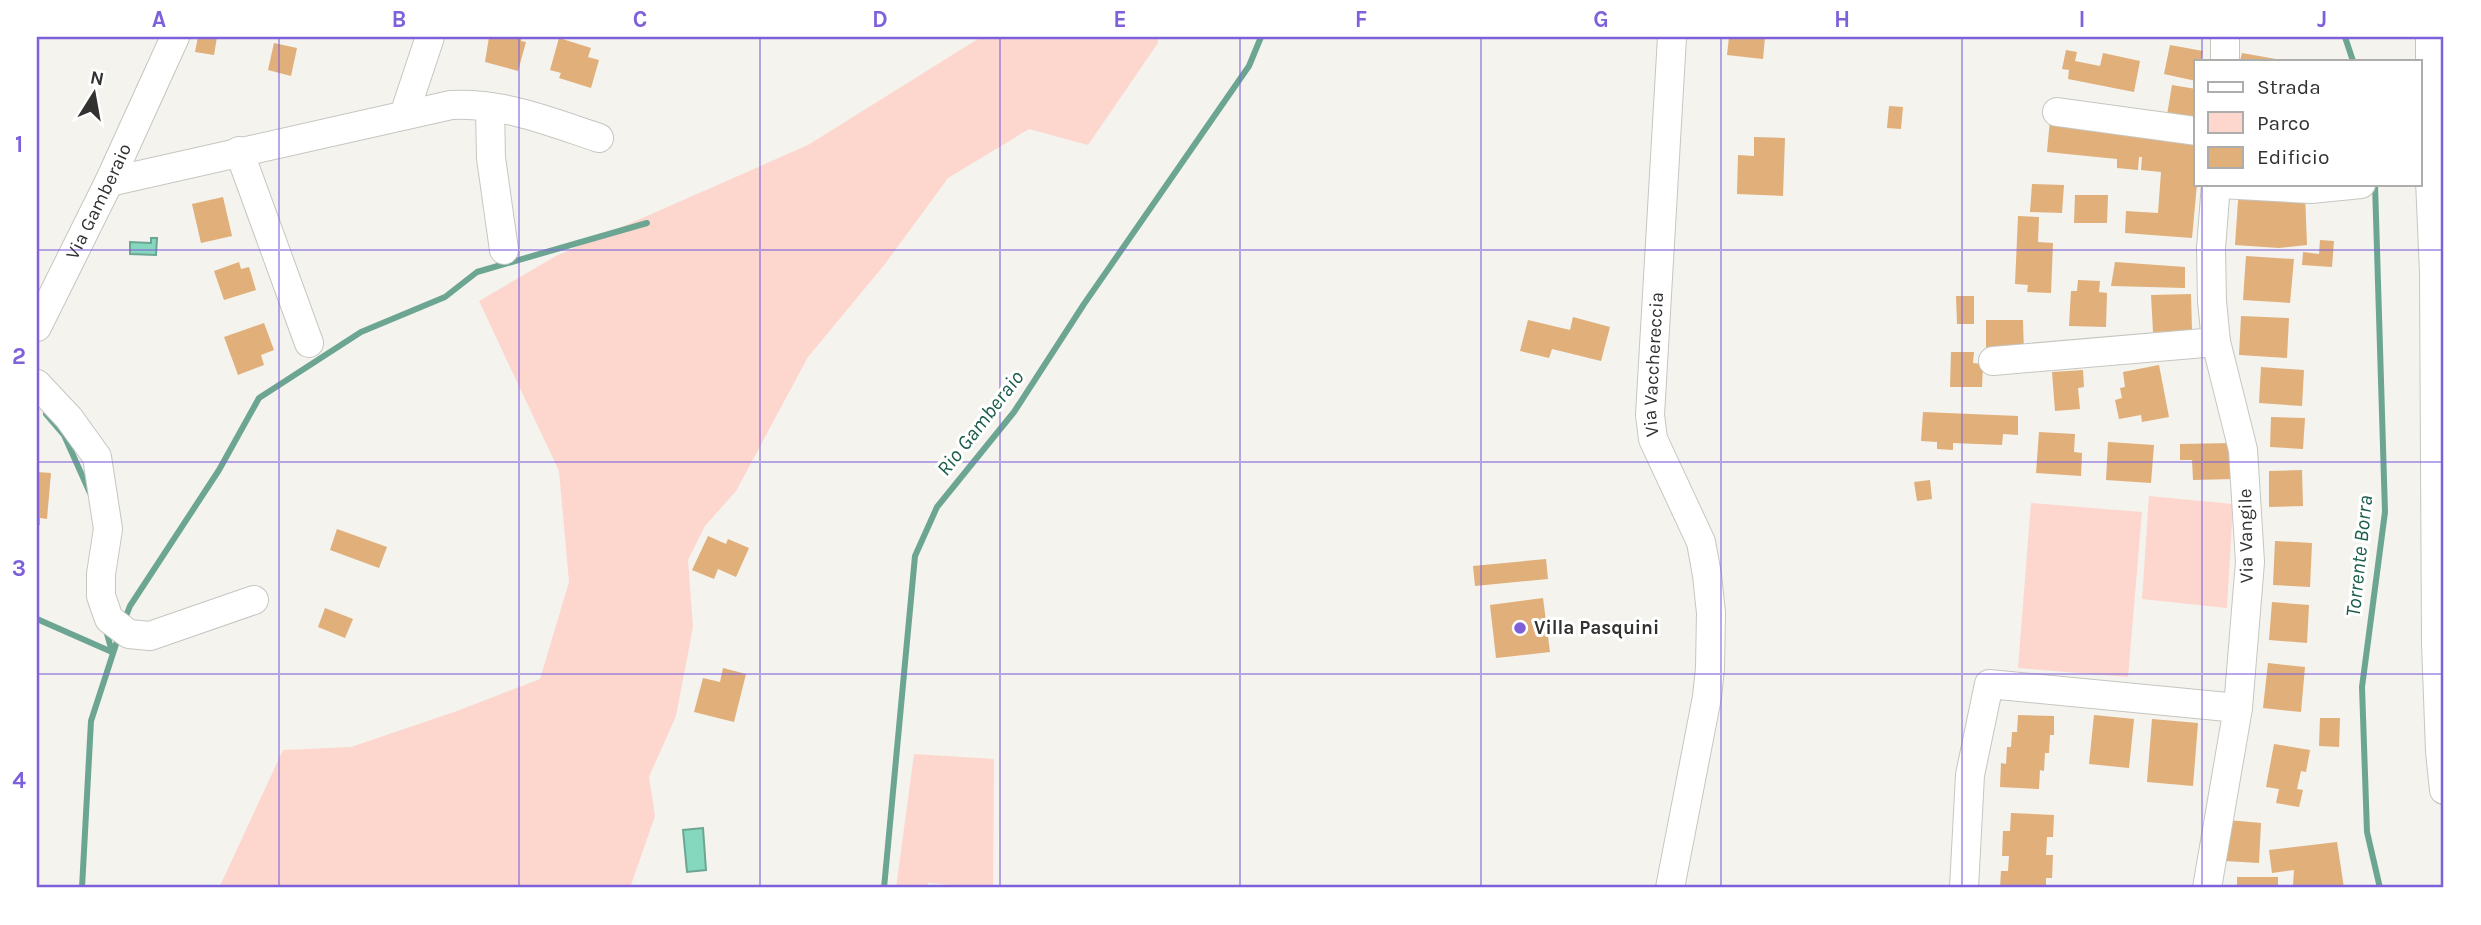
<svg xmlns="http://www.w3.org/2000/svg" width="2481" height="925" font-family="Karla,sans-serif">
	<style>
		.green { fill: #fdd7ce }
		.water { fill: #85d7bd; stroke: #6ca693; stroke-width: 2 }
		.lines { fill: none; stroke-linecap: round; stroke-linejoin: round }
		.stream { stroke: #6ca693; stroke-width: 6 }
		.building { fill: #e0af7a }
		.minor-casing { stroke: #c6c6c1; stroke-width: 30 }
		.minor { stroke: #fff; stroke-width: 28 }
		.grid { fill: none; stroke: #7e60db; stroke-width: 2; stroke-opacity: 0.55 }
		.poi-dot { fill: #7e60db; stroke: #fff; stroke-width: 2.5 }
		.labels { text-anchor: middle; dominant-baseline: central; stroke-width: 6; stroke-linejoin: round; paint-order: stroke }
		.street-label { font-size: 19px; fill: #323230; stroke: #fff }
		.poi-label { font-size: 19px; font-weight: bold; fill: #323230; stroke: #fff; text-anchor: start }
		.water-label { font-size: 21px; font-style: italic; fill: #1b5d4b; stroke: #fff }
		.neatline { fill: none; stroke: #7e60db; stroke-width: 2.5 }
		.grid-label { font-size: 23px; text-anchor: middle; font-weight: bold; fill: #7e60db }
	</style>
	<rect width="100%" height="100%" fill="#f4f3ee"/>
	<g class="green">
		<polygon points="981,37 1158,37 1158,43 1088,145 1029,129 948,178 885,264 808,357 736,491 705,526 688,560 693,627 676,716 649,777 655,816 630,888 219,888 283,750 351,747 457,711 540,679 569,582 559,471 479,301 556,256 808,145"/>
		<polygon points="2149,496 2233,504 2227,608 2142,599"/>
		<polygon points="2031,503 2142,512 2128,677 2018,668"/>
		<polygon points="914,754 994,759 993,888 928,883 928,888 896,888"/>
	</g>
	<g class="water">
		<polygon points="151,238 157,238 156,255 130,254 130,242 151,243"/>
		<polygon points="703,828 706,870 687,872 683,830"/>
	</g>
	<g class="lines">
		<g class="stream">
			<polyline points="2345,37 2353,61"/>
			<polyline points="2375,184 2385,512 2362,687 2367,832 2380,888"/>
			<polyline points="46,414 64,435 90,493"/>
			<polyline points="37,619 112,652"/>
			<polyline points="124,621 130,606 219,470 259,398 361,332 445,297 477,272 647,223"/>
			<polyline points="106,630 112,652"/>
			<polyline points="82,888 91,721 119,635"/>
			<polyline points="884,888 915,556 937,507 1014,412 1084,304 1249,66 1261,37"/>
		</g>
	</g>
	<g class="building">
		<polygon points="198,37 217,37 214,55 195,52"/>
		<polygon points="489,37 522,37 521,41 526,42 518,71 485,62"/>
		<polygon points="1729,37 1765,37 1763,59 1727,55"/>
		<polygon points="559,38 591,48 588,57 599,60 591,88 559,78 561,73 550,70"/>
		<polygon points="274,43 297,48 291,76 268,70"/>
		<polygon points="2170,45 2203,51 2201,61 2196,61 2196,81 2164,74"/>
		<polygon points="2066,50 2077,52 2075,61 2100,66 2103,53 2140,61 2134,92 2068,79 2069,70 2062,69"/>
		<polygon points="2242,53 2276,59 2276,61 2240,61"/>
		<polygon points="2172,85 2196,89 2196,120 2167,115"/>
		<polygon points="1889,106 1903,107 1901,129 1887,128"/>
		<polygon points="2050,120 2082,123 2081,130 2196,140 2197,184 2192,238 2125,233 2126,211 2158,213 2161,172 2141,170 2142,157 2139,157 2138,170 2117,168 2117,159 2047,152"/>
		<polygon points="1754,137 1785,138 1783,196 1737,194 1738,155 1754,156"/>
		<polygon points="2032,184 2064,185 2062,213 2030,212"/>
		<polygon points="2242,193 2305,195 2307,245 2279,248 2235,245 2238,201"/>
		<polygon points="2075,195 2108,195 2107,223 2074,223"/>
		<polygon points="223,197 232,236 201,243 192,204"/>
		<polygon points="2018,216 2039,217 2038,242 2053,243 2051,293 2027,292 2028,285 2015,284"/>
		<polygon points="2320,240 2334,241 2332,267 2302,265 2303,252 2319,254"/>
		<polygon points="2246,256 2294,259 2290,303 2243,300"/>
		<polygon points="239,262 241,269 249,267 256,290 224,300 214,271"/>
		<polygon points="2115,262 2185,267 2185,288 2111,286"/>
		<polygon points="2078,280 2100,281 2099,292 2107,293 2106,327 2069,326 2071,291 2077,291"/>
		<polygon points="2191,294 2192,331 2153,332 2151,295"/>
		<polygon points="1956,296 1974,296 1974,324 1957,324"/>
		<polygon points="2241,316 2289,318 2287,358 2239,355"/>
		<polygon points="1573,317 1610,327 1601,361 1552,349 1549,358 1520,351 1528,320 1570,330"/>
		<polygon points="1986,320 2023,320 2024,355 1986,355"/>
		<polygon points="264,323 274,350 261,355 264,365 238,375 224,337"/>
		<polygon points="1951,352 1974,352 1973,363 1983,364 1982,387 1950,387"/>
		<polygon points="2159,365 2169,417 2142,422 2141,415 2119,419 2115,400 2122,398 2120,388 2125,387 2123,372"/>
		<polygon points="2261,367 2304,370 2302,406 2259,403"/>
		<polygon points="2083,370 2084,387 2078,388 2080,409 2055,411 2052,372"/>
		<polygon points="1923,412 2018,416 2018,435 2003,434 2002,445 1953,443 1953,450 1937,449 1937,442 1921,441"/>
		<polygon points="2271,417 2305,418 2303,449 2270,447"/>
		<polygon points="2039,432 2075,434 2074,452 2082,453 2081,476 2036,473"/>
		<polygon points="2108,442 2154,445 2151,483 2106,480"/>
		<polygon points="2232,443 2233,479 2193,480 2192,460 2180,460 2180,444"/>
		<polygon points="2302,470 2303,506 2269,507 2269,471"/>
		<polygon points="37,472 51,473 47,519 40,518 40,525 37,525"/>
		<polygon points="1930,480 1932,499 1917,501 1914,482"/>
		<polygon points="337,529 387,547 379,568 330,550"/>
		<polygon points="708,536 726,544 728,539 749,548 736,577 718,569 714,579 692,570"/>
		<polygon points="2275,541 2312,543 2310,587 2273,585"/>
		<polygon points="1546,559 1548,579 1475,586 1473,566"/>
		<polygon points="1543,598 1550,652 1496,658 1490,605"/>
		<polygon points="2272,602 2309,605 2307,643 2269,640"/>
		<polygon points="325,608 353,619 345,638 318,627"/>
		<polygon points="2268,663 2305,667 2301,712 2263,708"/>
		<polygon points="723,668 746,674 734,722 694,712 703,678 720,682"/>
		<polygon points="2018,715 2054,716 2054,735 2050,735 2049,753 2045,753 2044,771 2040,770 2039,789 2000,787 2001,763 2006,764 2007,747 2011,747 2012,732 2017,732"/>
		<polygon points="2094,715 2134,719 2129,768 2089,764"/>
		<polygon points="2320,718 2340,718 2339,747 2319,746"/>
		<polygon points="2152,719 2198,723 2193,786 2147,782"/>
		<polygon points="2274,744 2310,750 2306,772 2301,771 2297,789 2303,790 2299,807 2276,803 2279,789 2266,787"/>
		<polygon points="2011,813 2054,815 2053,837 2047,837 2046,855 2053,855 2052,878 2046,878 2046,888 2000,888 2001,871 2008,871 2009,856 2002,856 2003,831 2010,831"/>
		<polygon points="2228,820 2261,823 2259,863 2225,861"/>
		<polygon points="2337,842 2344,888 2314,888 2314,885 2293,885 2294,870 2272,873 2269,850"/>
		<rect x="2237" y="877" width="41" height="11"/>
	</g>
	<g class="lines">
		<defs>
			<g id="minor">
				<polyline points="2430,37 2430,180 2434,273 2436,643 2440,751 2444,790"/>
				<polyline points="2225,61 2225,37"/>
				<polyline points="490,107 491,158 504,250"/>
				<polyline points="2057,112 2196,131"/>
				<polyline points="404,115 430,37"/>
				<polyline points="239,151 309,343"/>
				<path d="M109,182L451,105C502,102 551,122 599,138"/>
				<polyline points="2221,184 2311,189 2361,184"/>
				<path id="s1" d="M37,327L109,182L175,37"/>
				<polyline points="1993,361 2216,342"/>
				<polyline points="37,384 69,418 97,457 108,529 101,574 101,596 109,619 129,634 150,636 254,600"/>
				<path id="s2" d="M1670,888L1707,697L1710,668L1711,613L1707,575L1701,542L1653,439L1650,415L1672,37"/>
				<polyline points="1964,888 1970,775 1989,684 2238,708"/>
				<polyline points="2207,888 2238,708 2250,562 2243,450 2216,342 2212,301 2211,248 2216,184"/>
			</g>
		</defs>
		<use href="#minor" class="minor-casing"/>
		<use href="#minor" class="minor"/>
	</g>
	<path class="grid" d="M279,37V888M519,37V888M760,37V888M1000,37V888M1240,37V888M1481,37V888M1721,37V888M1962,37V888M2202,37V61M2202,184V888M37,250H2444M37,462H2444M37,674H2444"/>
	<circle class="poi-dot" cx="1520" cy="628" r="7"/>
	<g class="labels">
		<g class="street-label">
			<text stroke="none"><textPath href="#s1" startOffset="140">Via Gamberaio</textPath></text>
			<text stroke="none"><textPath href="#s2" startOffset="539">Via Vacchereccia</textPath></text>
			<text transform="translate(2246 536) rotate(-91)">Via Vangile</text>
		</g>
		<g class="poi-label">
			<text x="1534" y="628">Villa Pasquini</text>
		</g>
		<g class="water-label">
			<text transform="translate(980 423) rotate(-52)">Rio Gamberaio</text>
			<text transform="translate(2359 556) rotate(-84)">Torrente Borra</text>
		</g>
	</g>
	<rect width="2481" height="925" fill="none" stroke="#ffffff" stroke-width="77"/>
	<rect x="2194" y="60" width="228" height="126" fill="#ffffff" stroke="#adadac" stroke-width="2"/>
	<rect x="2208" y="82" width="35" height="10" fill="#ffffff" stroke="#adadac" stroke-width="2"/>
	<text x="2257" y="94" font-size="21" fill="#323230">Strada</text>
	<rect x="2208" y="112" width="35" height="21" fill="#fdd7ce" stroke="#adadac" stroke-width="2"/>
	<text x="2257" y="130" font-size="21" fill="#323230">Parco</text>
	<rect x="2208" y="147" width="35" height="21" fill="#e0af7a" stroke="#adadac" stroke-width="2"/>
	<text x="2257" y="164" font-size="21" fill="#323230">Edificio</text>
	<g transform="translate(94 94) rotate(11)" stroke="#ffffff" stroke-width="5" paint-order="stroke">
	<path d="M0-5L12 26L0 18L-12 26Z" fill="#323230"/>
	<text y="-10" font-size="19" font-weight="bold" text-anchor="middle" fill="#323230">N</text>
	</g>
	<rect x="38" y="38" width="2404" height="848" class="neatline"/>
	<g class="grid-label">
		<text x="159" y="27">A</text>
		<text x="399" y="27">B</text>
		<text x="640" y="27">C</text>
		<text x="880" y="27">D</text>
		<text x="1120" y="27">E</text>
		<text x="1361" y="27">F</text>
		<text x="1601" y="27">G</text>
		<text x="1842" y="27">H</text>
		<text x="2082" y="27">I</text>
		<text x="2322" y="27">J</text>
		<text x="19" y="152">1</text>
		<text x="19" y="364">2</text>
		<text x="19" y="576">3</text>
		<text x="19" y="788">4</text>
	</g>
</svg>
